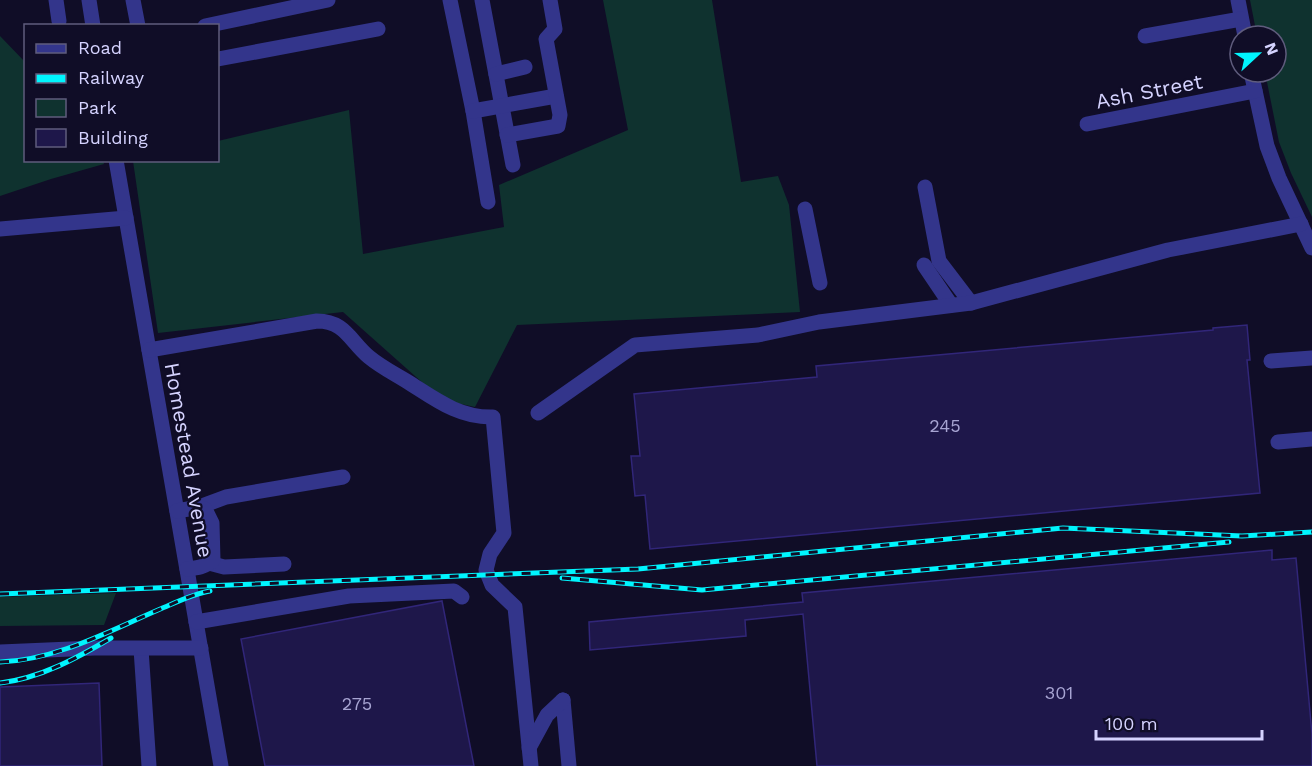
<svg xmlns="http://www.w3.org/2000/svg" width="1312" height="766" font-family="'Work Sans',sans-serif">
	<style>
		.green { fill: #0f322f }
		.building { fill: #1e174a; stroke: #312679; stroke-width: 1.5 }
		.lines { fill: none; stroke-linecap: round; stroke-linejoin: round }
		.minor { stroke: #33358b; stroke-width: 15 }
		.rail-casing { stroke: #00f5fe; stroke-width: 5 }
		.rail { stroke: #100d27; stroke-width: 3; stroke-dasharray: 9; stroke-linecap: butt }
		.labels { text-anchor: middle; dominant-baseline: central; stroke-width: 4.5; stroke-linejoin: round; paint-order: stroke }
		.number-label { font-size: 18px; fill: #a7a4d2 }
		.street-label { font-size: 21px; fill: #d5d3ff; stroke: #100d27 }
	</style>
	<rect width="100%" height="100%" fill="#100d27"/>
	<g class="green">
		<polygon points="603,0 712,0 741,182 778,176 789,205 800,312 517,325 475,407 442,400 343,312 158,333 133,161 218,160 218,141 349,110 363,254 504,227 499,185 628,130"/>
		<polygon points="1250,0 1312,0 1312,217 1291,173 1279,142 1265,72 1276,72 1276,36 1257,36"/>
		<polygon points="0,36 25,62 26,160 103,160 104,164 51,179 0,196"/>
		<polygon points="116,593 104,625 0,626 0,597"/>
	</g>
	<g class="building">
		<polygon points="1247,325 1250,360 1247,360 1260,493 650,549 645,495 635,496 631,456 640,456 634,394 817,377 816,366 1213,330 1213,328"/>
		<polygon points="1272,550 1272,560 1296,558 1312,734 1312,766 817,766 803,614 745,620 746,636 590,650 589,622 803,602 802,593"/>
		<polygon points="442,601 474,766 265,766 241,639"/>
		<polygon points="99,683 102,766 0,766 0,687"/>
	</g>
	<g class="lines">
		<g class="minor">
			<polyline points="56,0 59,21"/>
			<polyline points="89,0 93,26"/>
			<polyline points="133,0 138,26"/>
			<polyline points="450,0 473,111 488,202"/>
			<polyline points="482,0 513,165"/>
			<polyline points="1238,0 1245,36"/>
			<polyline points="205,26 328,0"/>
			<polyline points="1145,36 1241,19"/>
			<polyline points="218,59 378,29"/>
			<polyline points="1251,72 1267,146 1279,178 1312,248"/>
			<polyline points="496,74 525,67"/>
			<polyline points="473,111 556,96"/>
			<polyline points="1087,124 1255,91"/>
			<polyline points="507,135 558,126 560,115 546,39 555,29 550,0"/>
			<polyline points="116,160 221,766"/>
			<polyline points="925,187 939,261 971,303"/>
			<polyline points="805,209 820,283"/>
			<polyline points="0,229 126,218"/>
			<polyline points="924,265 951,305"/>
			<path d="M149,350L317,321C345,321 350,341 369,357C381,367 395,374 408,382C435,399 459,418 493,417L504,533L490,554L486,570L492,585L515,607L531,766"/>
			<polyline points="1271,361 1312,358"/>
			<polyline points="538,413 635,345 758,335 819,322 971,303 1168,250 1301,224"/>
			<polyline points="1278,442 1312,439"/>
			<polyline points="177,511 199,507 226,497 343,477"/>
			<polyline points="209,563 224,567 284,564"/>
			<path d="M187,569C196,568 206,567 213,560L212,523L205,509L199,507"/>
			<polyline points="196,622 349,596 454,591 462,597"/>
			<polyline points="141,649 149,766"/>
			<polyline points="0,652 94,648 201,648"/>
			<polyline points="563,700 569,766"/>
			<polyline points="529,748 547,715 563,700"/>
		</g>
		<defs>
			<g id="rail">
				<polyline points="562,578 702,590 1229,542"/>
				<polyline points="0,594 638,569 1063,528 1242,536 1312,532"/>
				<path d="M0,662C56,660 107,632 158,610C175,603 192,594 210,591"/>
				<path d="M0,683C41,678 77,658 111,638"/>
			</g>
		</defs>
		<use href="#rail" class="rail-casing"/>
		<use href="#rail" class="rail"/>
	</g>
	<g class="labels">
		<g class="number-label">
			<text x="945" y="425">245</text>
			<text x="1059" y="692">301</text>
			<text x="357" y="703">275</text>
		</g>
		<g class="street-label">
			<text transform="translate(1149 91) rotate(-11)">Ash Street</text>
			<text transform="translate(189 460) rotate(80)">Homestead Avenue</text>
		</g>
	</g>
	<rect x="24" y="24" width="195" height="138" fill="#100d27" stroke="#5f5c7d" stroke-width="1.5"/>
	<rect x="36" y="44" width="30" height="9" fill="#33358b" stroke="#5f5c7d" stroke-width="1.5"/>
	<text x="78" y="54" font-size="18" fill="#d5d3ff">Road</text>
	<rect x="36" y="74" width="30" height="9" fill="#00f5fe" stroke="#5f5c7d" stroke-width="1.5"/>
	<text x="78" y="84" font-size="18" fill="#d5d3ff">Railway</text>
	<rect x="36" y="99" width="30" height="18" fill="#0f322f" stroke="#5f5c7d" stroke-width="1.5"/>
	<text x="78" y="114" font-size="18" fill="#d5d3ff">Park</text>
	<rect x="36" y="129" width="30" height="18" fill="#1e174a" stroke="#5f5c7d" stroke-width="1.5"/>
	<text x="78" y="144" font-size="18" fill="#d5d3ff">Building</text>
	<g transform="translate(1258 54) rotate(68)"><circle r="28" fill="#100d27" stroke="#5f5c7d" stroke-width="1.5"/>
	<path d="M0-4.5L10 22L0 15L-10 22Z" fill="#00f5fe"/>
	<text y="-9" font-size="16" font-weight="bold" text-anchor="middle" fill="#d5d3ff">N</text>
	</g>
	<path d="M1096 730v9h166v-9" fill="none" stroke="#d5d3ff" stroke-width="3"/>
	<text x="1105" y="730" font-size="18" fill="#d5d3ff" stroke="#100d27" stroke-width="4.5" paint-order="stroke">100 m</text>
</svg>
